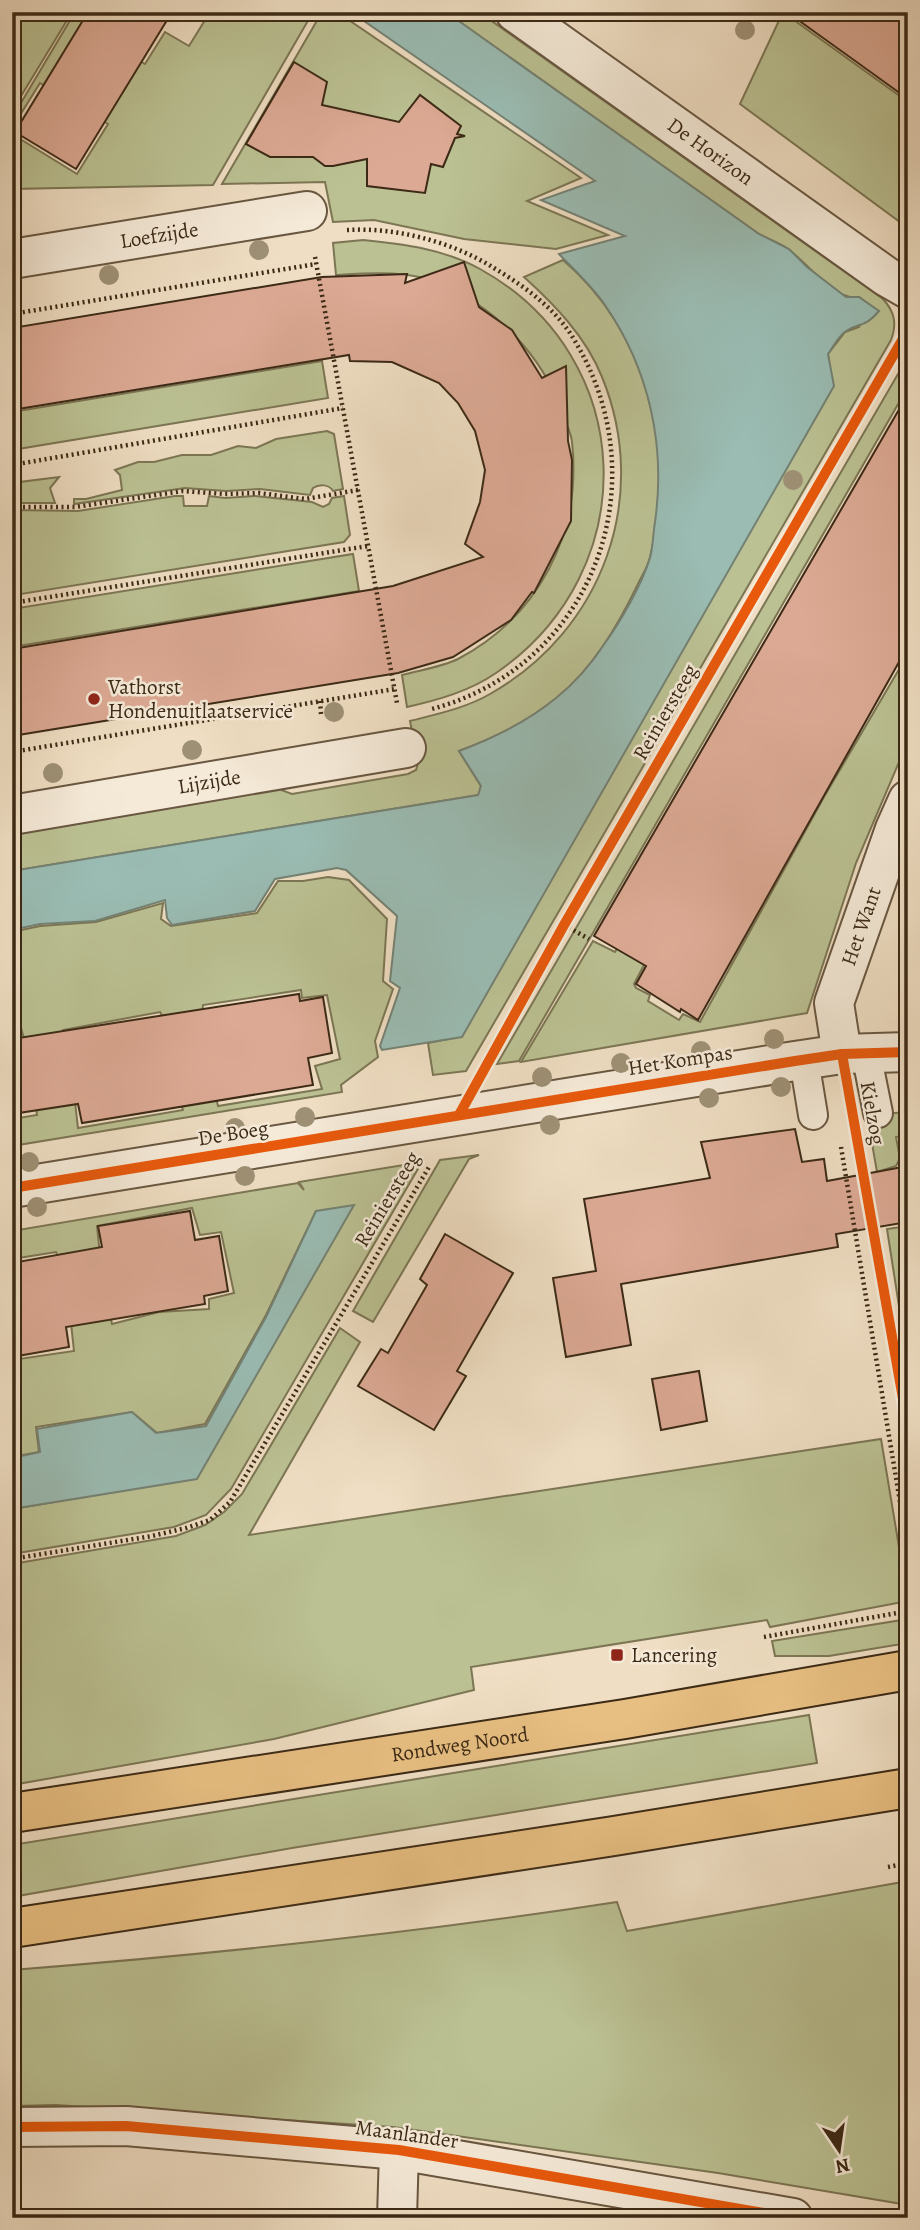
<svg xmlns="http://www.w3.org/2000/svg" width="920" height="2230" font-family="Alegreya,serif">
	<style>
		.green { fill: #bbc193; stroke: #7c7654; stroke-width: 2 }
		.water { fill: #9abcb3; stroke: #748274; stroke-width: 2 }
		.building { fill: #dca994; stroke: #3c2a16; stroke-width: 2 }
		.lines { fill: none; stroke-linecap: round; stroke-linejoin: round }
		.service-casing { stroke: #695741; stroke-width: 32 }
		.minor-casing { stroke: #695741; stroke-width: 42 }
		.primary-casing { stroke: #3c2a16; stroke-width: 42 }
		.path { stroke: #3c2a16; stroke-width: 4.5; stroke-dasharray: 2 3.5; stroke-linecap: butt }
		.service { stroke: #f5ead8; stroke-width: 28 }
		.minor { stroke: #f5ead8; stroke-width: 38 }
		.primary { stroke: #e8bf82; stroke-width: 38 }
		.cycleway-casing { stroke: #f5ead8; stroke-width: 15 }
		.cycleway { stroke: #e8590c; stroke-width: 10 }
		.tree { fill: #9e9075 }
		.poi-dot { fill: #8f2418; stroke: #f5ead8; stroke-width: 2.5 }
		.labels { text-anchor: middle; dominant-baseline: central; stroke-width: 5; stroke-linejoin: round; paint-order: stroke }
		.street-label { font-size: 21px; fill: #3c2a16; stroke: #f5ead8 }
		.poi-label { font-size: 21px; fill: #3c2a16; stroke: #f5ead8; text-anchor: start }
	</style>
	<rect width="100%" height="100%" fill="#efdec3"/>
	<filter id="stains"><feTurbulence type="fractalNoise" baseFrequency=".00286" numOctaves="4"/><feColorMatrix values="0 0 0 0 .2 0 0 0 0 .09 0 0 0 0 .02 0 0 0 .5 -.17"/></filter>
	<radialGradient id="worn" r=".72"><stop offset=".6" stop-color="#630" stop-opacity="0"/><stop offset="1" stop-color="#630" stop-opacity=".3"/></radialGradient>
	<g class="green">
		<polygon points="12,12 72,12 12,111"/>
		<polygon points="75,12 132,12 112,44 145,64 165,32 189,46 210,12 313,12 213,185 12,189 12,134 77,174 108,124 40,83 12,128 12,118"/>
		<polygon points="322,12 337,12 581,178 527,201 608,235 556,249 464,239 374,220 333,222 325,182 222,184"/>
		<path d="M446,12H479L883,299C895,312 897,324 891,340L466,1071L433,1075L428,1043L462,1036L830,368L828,354L845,332L859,327L869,305L859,297C835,302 807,262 788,249C780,243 768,239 759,234Z"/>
		<polygon points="783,12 789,12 787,15 908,102 908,228 740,104"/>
		<path d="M363,240C403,244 444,249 480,269C639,357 645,571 496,673C470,691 438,700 407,707L402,675C420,670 442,667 458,659C539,616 582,533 572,442C571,432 565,422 562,412C542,355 497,309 441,284C409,270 371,273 336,275L333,243Z"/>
		<path d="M563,260C647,332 676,451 650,557C648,567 641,577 637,586C617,627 593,668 557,698C528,722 494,738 459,751L481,786L479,795L12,871V832L276,788L292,794L408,774L416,770L418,763L410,721C437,714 466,708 490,694C603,630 651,497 602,377C586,337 555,305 524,277Z"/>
		<polygon points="322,361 328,398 12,450 12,412"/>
		<polygon points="898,374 908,379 908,387 519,1061 497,1064"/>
		<path d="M327,431L334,434L343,489L333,491C329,484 319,484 313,488L310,495L260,489L226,491L185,488L74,504V499H86L122,490L120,475L115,470L138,462H154L182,455H211L238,446L256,448L276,439Z"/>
		<polygon points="59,477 50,488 55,503 12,503 12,483"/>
		<polygon points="175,496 183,496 184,506 207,506 209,496 225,498 255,496 312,502 323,507 329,504 332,498 344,496 350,535 344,542 15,595 12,586 12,510 78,511"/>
		<polygon points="353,554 359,591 12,647 12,609"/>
		<polygon points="908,654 908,741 856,863 807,1013 521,1062 593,941 615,952 641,908 655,944 634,984 636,988 650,995 648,1001 679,1020 683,1014 700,1022 824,797"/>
		<polygon points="328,877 349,880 387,919 383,981 393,989 375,1041 378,1057 341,1085 342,1092 12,1146 12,1119 37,1115 36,1108 75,1102 78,1128 183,1110 174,1085 212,1080 218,1106 322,1089 315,1066 340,1059 327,995 302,998 301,990 203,1005 202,1015 164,1019 160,1012 63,1030 64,1036 25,1042 17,1014 12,1015 12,932 40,926 96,922 163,903 161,919 171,926 257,913 278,881 303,881"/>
		<polygon points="908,1112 908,1135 896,1137 900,1158 896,1166 877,1172 867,1115"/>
		<polygon points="479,1155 469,1159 373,1322 353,1311 440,1160"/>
		<polygon points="422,1162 231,1489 206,1515 174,1527 12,1554 12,1509 197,1478 316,1211 266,1315 205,1424 157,1433 132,1412 36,1427 39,1452 12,1457 12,1360 74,1351 71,1323 110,1315 112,1324 159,1312 209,1309 209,1299 234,1293 221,1232 200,1235 192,1208 97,1226 100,1255 59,1260 56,1252 12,1259 12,1231 298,1183 304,1190 299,1182"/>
		<polygon points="908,1226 908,1364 887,1229"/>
		<polygon points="340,1328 360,1342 249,1535 881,1439 908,1601 770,1627 767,1620 471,1667 474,1690 274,1739 12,1785 12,1564 176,1536 205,1525 224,1512 242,1494"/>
		<polygon points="908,1619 908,1643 829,1656 775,1656 772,1641"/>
		<polygon points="809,1715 817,1763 292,1848 12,1897 12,1845"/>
		<path d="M908,1881V2205L718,2173L393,2127L56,2105L12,2106V1970C215,1954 416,1933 617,1902L627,1931Z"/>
	</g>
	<g class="water">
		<path d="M351,12H446L759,234L789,249L807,267L846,297H859L879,311C866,327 859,323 846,331C839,335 833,347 828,354L834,386L462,1037L382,1050L380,1046L400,988L390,981L397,916L346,870L337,868L275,879L255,911L172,925L167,918L165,900L95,921L40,924L12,930V871L478,795L481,786L459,751C494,738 527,722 556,698C575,683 592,663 605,643C621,621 642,584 650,558C653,547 653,534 655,522C666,445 649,369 605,305C592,286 575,271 559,254L625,236L541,200L595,181Z"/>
		<polygon points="354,1205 197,1479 12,1509 12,1458 40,1452 37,1429 132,1412 156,1433 206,1426 266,1317 316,1211"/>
	</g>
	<g class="building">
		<polygon points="88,12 172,12 76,169 15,132"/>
		<polygon points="787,12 908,12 908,99 858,63"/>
		<polygon points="294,62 327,82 322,105 399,122 420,95 461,126 457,134 465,136 455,138 443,167 431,164 425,193 367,186 367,159 333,166 325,166 313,157 270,157 246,144"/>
		<polygon points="464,262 479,307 512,330 542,378 566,366 568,441 572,460 571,521 534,593 532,592 511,620 453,657 398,673 12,736 12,649 393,586 483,557 465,544 480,502 485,470 475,431 458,403 439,383 392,362 350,361 349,355 12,410 12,328 322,277 407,274 405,283"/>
		<polygon points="908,394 908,646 698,1020 681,1009 680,1012 636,984 646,966 594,936"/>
		<polygon points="299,994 300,1001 323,997 332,1053 308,1058 313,1085 82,1123 78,1104 12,1114 12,1039"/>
		<polygon points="795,1129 802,1162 824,1159 827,1181 908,1166 908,1222 836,1234 838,1247 621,1284 631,1345 566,1357 553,1278 596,1271 584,1199 710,1178 701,1142"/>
		<polygon points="190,1211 195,1240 219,1236 228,1291 204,1296 205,1304 66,1327 69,1347 12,1357 12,1263 102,1247 98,1226"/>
		<polygon points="445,1234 513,1273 457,1371 466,1376 434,1430 358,1386 381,1349 388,1353 427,1285 420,1279"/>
		<polygon points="699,1371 707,1421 661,1430 652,1379"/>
	</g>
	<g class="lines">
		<defs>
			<g id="service">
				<polyline points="866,1053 878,1113"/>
				<polyline points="804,1060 813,1115"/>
			</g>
			<g id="minor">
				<path id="s1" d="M515,12L887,277L908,289"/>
				<path id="s2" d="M12,259L307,211"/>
				<path id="s3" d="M12,815L406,748"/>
				<path id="s4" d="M842,1054L834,1003L895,829L908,800"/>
				<polyline points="12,1188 795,1061 842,1054 908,1052"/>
				<polyline points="12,2127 126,2126 399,2150 793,2218"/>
				<polyline points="397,2218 399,2150"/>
			</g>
			<g id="primary">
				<path id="s5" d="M12,1813L625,1719L908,1670"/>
				<polyline points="12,1928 614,1836 908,1788"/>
			</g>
		</defs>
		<use href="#service" class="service-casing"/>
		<use href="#minor" class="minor-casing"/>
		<use href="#primary" class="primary-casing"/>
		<g class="path">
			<path d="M347,230C396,227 453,242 494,268C522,285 551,305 570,333C662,475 598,664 432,709"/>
			<polyline points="315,257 397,703"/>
			<polyline points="12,314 316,264"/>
			<polyline points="12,465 343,408"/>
			<polyline points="12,507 75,507 183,491 225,494 259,493 305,499 358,490"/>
			<polyline points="12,603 368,546"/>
			<polyline points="320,701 321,714"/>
			<polyline points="12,752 395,689"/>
			<polyline points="564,925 589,939"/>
			<polyline points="841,1147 908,1550"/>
			<polyline points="12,1559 152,1536 186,1528 210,1520 230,1502 429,1167"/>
			<polyline points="764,1637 908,1611"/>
			<polyline points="888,1867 908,1863"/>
		</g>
		<use href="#service" class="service"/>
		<use href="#minor" class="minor"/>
		<use href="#primary" class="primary"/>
		<defs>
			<g id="cycleway">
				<polyline points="842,1054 908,1427"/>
				<polyline points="459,1115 564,925 908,330"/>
				<polyline points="12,1188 795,1061 842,1054 908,1052"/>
				<polyline points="12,2127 126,2126 399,2150 793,2218"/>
			</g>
		</defs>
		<use href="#cycleway" class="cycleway-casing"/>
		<use href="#cycleway" class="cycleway"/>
	</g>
	<g class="tree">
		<circle cx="745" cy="30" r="10"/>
		<circle cx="259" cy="250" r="10"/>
		<circle cx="109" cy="275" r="10"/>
		<circle cx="793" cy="480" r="10"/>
		<circle cx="334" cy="712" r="10"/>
		<circle cx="192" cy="750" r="10"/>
		<circle cx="53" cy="773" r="10"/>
		<circle cx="774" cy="1039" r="10"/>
		<circle cx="701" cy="1051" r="10"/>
		<circle cx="621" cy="1063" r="10"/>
		<circle cx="542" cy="1077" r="10"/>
		<circle cx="781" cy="1087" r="10"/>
		<circle cx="709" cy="1098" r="10"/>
		<circle cx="305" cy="1117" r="10"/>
		<circle cx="550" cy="1125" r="10"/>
		<circle cx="235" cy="1128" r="10"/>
		<circle cx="29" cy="1162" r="10"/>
		<circle cx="245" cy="1176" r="10"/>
		<circle cx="37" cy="1207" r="10"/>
	</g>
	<g class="poi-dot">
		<circle cx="94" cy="699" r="7"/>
		<rect x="610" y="1648" width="14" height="14" rx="3.5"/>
	</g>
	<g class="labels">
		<g class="street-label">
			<text stroke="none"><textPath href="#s1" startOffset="240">De Horizon</textPath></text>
			<text stroke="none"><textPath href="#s2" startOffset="149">Loefzijde</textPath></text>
			<text transform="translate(665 712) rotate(-60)">Reiniersteeg</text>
			<text stroke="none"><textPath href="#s3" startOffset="200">Lijzijde</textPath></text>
			<text stroke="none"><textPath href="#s4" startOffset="133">Het Want</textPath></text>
			<text transform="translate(680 1060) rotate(-9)">Het Kompas</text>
			<text transform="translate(873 1113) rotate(80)">Kielzog</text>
			<text transform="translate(233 1133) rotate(-9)">De Boeg</text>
			<text transform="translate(387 1199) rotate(-59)">Reiniersteeg</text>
			<text stroke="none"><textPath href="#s5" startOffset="453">Rondweg Noord</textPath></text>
			<text transform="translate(407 2134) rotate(8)">Maanlander</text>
		</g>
		<g class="poi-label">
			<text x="108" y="687">Vathorst<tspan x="108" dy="24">Hondenuitlaatservice</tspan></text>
			<text x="631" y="1655">Lancering</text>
		</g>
	</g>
	<rect width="920" height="2230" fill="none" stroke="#efdec3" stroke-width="42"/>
	<rect x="14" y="14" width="892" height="2202" fill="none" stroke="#3c2a16" stroke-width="3.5"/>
	<rect x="21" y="21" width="878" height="2188" fill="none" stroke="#3c2a16" stroke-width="2"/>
	<g transform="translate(839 2150) rotate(167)" stroke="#f5ead8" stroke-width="5" paint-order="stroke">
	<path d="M0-5L12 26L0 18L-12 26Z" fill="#3c2a16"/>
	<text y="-10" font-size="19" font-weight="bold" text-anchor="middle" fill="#3c2a16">N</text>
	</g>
	<rect width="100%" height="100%" filter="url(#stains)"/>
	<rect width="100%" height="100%" fill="url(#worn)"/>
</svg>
